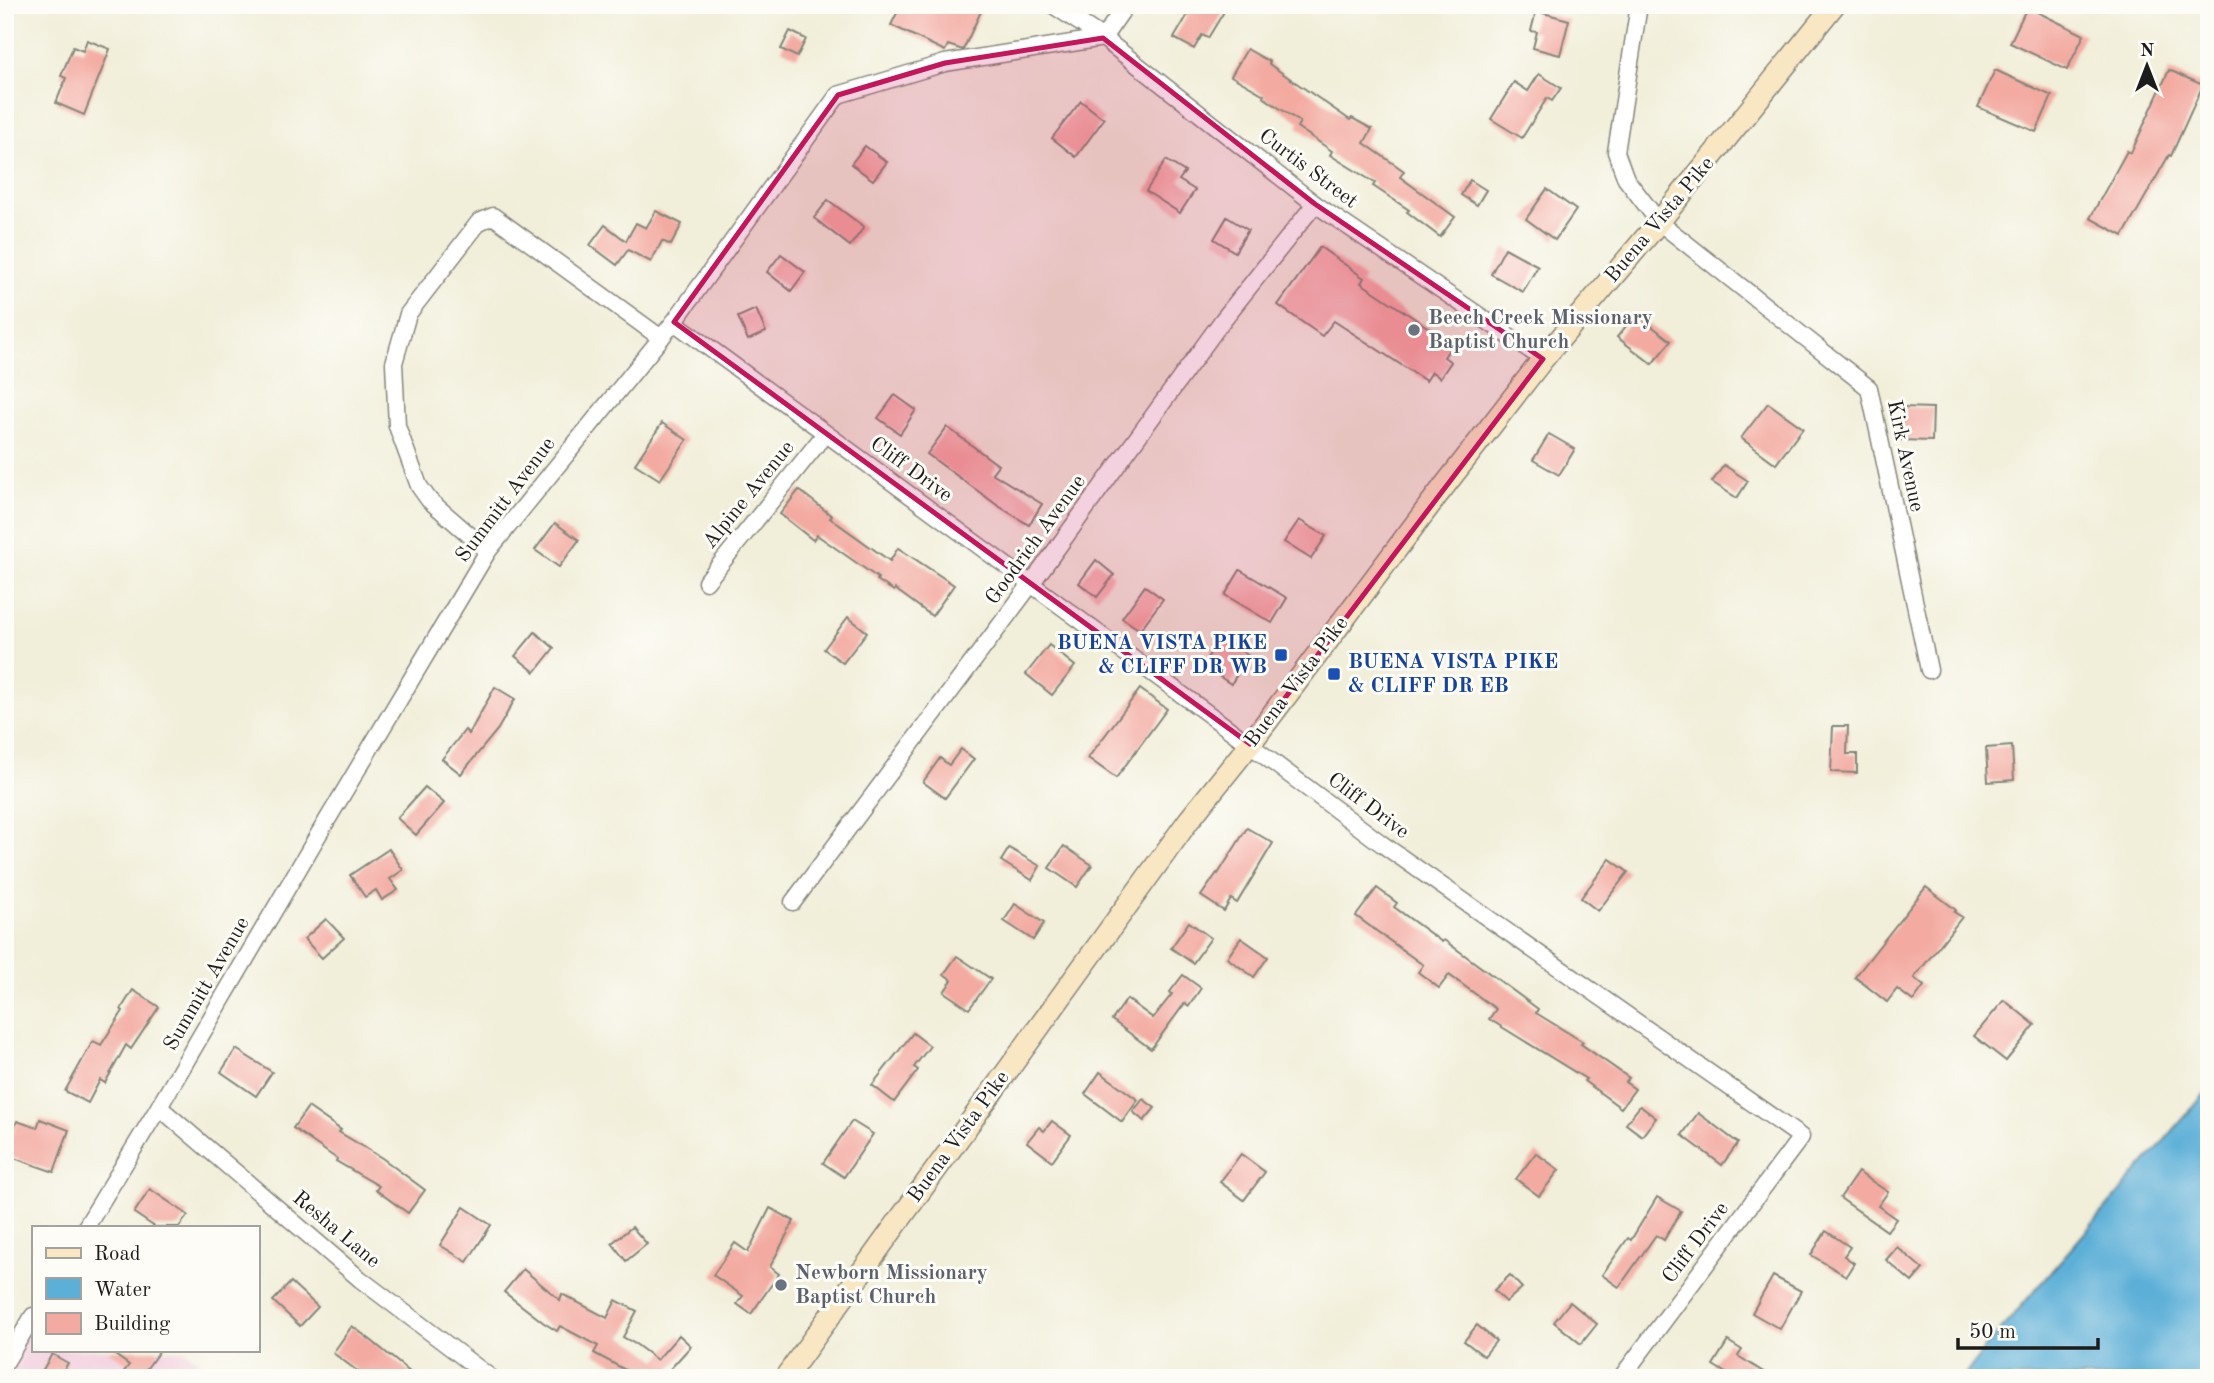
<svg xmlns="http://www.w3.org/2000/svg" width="2214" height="1383" font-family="'Old Standard TT',serif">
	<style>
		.built { fill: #f3cfdf }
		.water { fill: #5cafd7; stroke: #3c667a; stroke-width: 2 }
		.building { fill: #f3aaa1 }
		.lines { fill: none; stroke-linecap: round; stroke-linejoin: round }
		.minor-casing { stroke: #86857a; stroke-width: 19 }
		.secondary-casing { stroke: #86857a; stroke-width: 24 }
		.minor { stroke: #fff; stroke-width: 16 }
		.secondary { stroke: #f9e7c3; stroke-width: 21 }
		.marked { fill: #c2185b; fill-opacity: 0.2; stroke: #c2185b; stroke-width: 5; stroke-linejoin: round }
		.worship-dot { fill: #6b7280; stroke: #fdfcf7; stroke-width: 2.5 }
		.transit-dot { fill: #1a4fb4; stroke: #fdfcf7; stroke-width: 2.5 }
		.labels { text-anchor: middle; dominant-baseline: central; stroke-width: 6; stroke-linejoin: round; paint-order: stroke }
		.street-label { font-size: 21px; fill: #1c1c1c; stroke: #fdfcf7 }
		.worship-label { font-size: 21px; font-weight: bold; fill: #5b616d; stroke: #fdfcf7; text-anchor: start }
		.transit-label { font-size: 21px; font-weight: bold; fill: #164399; stroke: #fdfcf7; text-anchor: end }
	</style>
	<rect width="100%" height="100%" fill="#fdfcf7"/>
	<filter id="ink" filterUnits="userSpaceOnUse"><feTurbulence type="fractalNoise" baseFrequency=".0143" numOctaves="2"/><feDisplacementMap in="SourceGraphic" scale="14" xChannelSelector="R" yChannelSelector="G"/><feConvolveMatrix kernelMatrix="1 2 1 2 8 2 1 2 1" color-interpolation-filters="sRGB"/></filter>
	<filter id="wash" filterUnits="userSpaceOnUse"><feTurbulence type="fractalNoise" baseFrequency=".00686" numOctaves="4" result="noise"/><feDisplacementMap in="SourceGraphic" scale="28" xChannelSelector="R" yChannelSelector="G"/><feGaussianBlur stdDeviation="1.57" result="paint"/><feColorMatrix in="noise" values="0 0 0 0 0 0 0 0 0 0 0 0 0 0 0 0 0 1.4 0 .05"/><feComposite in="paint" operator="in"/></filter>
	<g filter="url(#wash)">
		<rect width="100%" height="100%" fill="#f1eed9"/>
		<polygon class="built" points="33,1316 33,1350 185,1350 218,1378 5,1378 5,1363"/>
		<polygon class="water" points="2209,1089 2209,1378 1963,1378 1985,1348"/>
		<g id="blocks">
			<g class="building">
				<polygon points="901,5 984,5 963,50 948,45 945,51 891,25"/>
				<polygon points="1170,5 1228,5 1208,38 1202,35 1194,49 1174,38 1187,16"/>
				<polygon points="2027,7 2084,35 2067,70 2010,43"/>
				<polygon points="1536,11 1569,20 1560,55 1533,48 1537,32 1531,31"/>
				<polygon points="790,31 806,39 797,57 781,49"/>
				<polygon points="87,40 110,49 84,115 56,103 66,78 61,76 73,47 83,51"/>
				<polygon points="1247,49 1270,62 1269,64 1350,120 1352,118 1372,129 1364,143 1404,171 1400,177 1455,217 1440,237 1407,212 1409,210 1373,186 1375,183 1330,155 1332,151 1297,127 1300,122 1263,97 1264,95 1231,76"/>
				<polygon points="1995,70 2052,96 2036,132 1978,107"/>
				<polygon points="2169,70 2203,85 2171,156 2169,155 2123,236 2090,218 2127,151 2131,153"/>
				<polygon points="1539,74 1561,88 1552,101 1547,98 1522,138 1491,119 1514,82 1528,91"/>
				<polygon points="1081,101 1104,119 1076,157 1052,138"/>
				<polygon points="865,146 887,162 873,180 851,164"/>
				<polygon points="1166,160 1185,172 1179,180 1195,190 1180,213 1146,191"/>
				<polygon points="1470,180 1486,190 1477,205 1461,195"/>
				<polygon points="1547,189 1576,210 1555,240 1526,219"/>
				<polygon points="828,200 864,227 850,246 814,218"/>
				<polygon points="656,211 682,224 671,245 662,241 651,262 628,250 617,265 590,245 605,225 626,241 636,223 646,228"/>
				<polygon points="1227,217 1248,230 1235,252 1214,239"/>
				<polygon points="1320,247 1364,278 1361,283 1453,344 1444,357 1451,362 1440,378 1432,372 1426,381 1334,321 1322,336 1278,305"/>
				<polygon points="1505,248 1538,266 1523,292 1491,274"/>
				<polygon points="781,254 805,272 791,291 767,272"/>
				<polygon points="756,309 766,332 748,340 738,317"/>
				<polygon points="1636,314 1671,341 1652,364 1617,337"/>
				<polygon points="895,395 916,410 900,434 878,418"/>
				<polygon points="1768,403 1803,428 1776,464 1741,438"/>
				<polygon points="1902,407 1933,408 1932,441 1901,440"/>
				<polygon points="662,423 687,440 660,480 635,464"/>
				<polygon points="947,427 998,465 992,473 1042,504 1029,525 997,505 927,454"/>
				<polygon points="1549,434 1575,449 1559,475 1533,460"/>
				<polygon points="1724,465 1748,481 1737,498 1712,482"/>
				<polygon points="799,490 832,516 830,518 890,561 898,548 954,585 932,616 895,589 894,591 877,580 878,578 817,535 813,540 780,514"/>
				<polygon points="1299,520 1326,536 1311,559 1284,542"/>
				<polygon points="555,523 579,540 559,567 535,550"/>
				<polygon points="1096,560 1114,575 1097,597 1079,583"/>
				<polygon points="1240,570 1287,598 1272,623 1225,595"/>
				<polygon points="1145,586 1163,599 1140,630 1122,618"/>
				<polygon points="848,617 867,632 843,663 824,649"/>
				<polygon points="535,632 554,648 535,672 515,656"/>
				<polygon points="1221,638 1249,656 1231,684 1202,665"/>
				<polygon points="1049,645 1075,666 1052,695 1026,674"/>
				<polygon points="495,687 515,699 498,729 461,774 442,759 465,730 469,734"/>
				<polygon points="1140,689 1167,709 1116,778 1088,758"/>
				<polygon points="1833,726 1848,726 1847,754 1857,754 1857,773 1831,772"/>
				<polygon points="2012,746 2014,780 1988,782 1986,748"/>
				<polygon points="961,749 974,759 945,798 923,782 940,758 949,765"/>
				<polygon points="425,787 444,803 416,835 397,818"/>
				<polygon points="1247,828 1273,843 1237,903 1231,899 1224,911 1201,896 1217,873 1218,874"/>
				<polygon points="1064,846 1092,865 1077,887 1049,868"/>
				<polygon points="1009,848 1040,866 1032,880 1001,861"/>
				<polygon points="389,849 403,870 390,879 398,890 382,900 376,890 365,897 350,875"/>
				<polygon points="1610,859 1628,872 1598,911 1581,898"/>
				<polygon points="1926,887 1956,910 1954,912 1962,917 1914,978 1924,986 1913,1001 1897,989 1887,1002 1855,977"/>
				<polygon points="1377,888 1397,903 1394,907 1442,942 1444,940 1538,1009 1536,1013 1583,1042 1581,1044 1629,1078 1625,1082 1635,1089 1621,1108 1584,1081 1586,1079 1489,1019 1496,1009 1449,975 1439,988 1418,972 1423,965 1356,916"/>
				<polygon points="1015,904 1044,923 1033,940 1004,921"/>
				<polygon points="326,919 344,938 322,958 304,939"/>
				<polygon points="1189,922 1211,938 1193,963 1171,948"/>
				<polygon points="1241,938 1268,957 1254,977 1227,958"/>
				<polygon points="957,956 991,979 969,1009 944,992 952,980 944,974"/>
				<polygon points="1183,975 1201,988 1189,1006 1185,1003 1151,1049 1112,1020 1127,999 1153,1018 1172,994 1170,992"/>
				<polygon points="133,990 159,1007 131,1049 126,1045 105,1083 100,1080 88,1103 65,1091 93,1041 101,1045 123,1011 121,1009"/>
				<polygon points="2004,1000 2035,1025 2006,1061 1974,1036"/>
				<polygon points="913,1033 930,1046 914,1067 918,1070 894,1102 872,1085"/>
				<polygon points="236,1049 272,1072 256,1096 221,1072"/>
				<polygon points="1100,1072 1138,1100 1122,1122 1085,1094"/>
				<polygon points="1143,1099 1155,1108 1144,1121 1133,1112"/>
				<polygon points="1640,1106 1656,1118 1642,1136 1626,1124"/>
				<polygon points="308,1107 341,1130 339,1132 382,1158 425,1190 408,1213 376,1190 379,1186 336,1161 337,1159 293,1128"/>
				<polygon points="1698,1113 1738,1143 1722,1165 1682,1135"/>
				<polygon points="40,1119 69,1130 54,1172 5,1155 17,1121 37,1128"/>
				<polygon points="852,1121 873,1134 844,1177 823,1163"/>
				<polygon points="1052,1121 1071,1135 1052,1161 1027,1142 1039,1127 1044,1131"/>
				<polygon points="1536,1153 1559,1170 1539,1196 1516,1179"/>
				<polygon points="1241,1154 1265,1172 1244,1200 1220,1182"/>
				<polygon points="1858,1172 1888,1192 1878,1206 1896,1219 1887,1231 1840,1198"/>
				<polygon points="150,1189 188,1215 179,1227 155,1227 134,1213"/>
				<polygon points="1657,1197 1681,1211 1664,1240 1656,1235 1619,1287 1602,1275 1628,1238 1631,1240"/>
				<polygon points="464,1207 491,1225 467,1262 440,1245"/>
				<polygon points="770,1208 794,1221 770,1267 779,1274 751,1314 737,1304 743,1296 713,1275 735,1243 748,1252"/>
				<polygon points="632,1227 647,1244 626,1261 612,1243"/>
				<polygon points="1826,1231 1850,1247 1844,1256 1854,1263 1846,1276 1811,1255"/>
				<polygon points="1897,1247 1923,1269 1912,1282 1886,1260"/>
				<polygon points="523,1269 560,1300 562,1294 607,1318 616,1300 637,1311 623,1337 637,1345 657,1360 679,1335 691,1346 662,1378 640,1378 594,1353 598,1346 560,1326 557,1331 544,1323 504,1292"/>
				<polygon points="1510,1275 1522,1288 1506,1302 1494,1290"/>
				<polygon points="1773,1276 1801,1291 1780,1329 1752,1313"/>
				<polygon points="291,1282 318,1307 300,1326 273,1301"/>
				<polygon points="1570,1302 1597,1324 1581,1344 1554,1322"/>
				<polygon points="1477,1325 1496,1341 1484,1356 1464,1341"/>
				<polygon points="352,1326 372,1341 417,1378 367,1378 333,1353"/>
				<polygon points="1728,1341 1742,1350 1738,1356 1773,1378 1734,1378 1713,1365"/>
				<polygon points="108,1350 160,1350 140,1378 119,1378 129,1365"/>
				<polygon points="52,1354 68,1363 59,1378 38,1378"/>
			</g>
		</g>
	</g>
	<g filter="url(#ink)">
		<use href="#blocks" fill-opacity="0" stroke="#86857a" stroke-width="2"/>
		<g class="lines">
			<defs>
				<g id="minor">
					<polyline points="1053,5 1103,38 1315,204 1543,359"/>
					<polyline points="1639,5 1616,152 1626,179 1659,222 1869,388 1929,670"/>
					<polyline points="674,322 1222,724 1382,844 1801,1137 1621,1378"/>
					<polyline points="488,551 429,500 419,486 397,426 394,363 408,314 479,222 493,216 661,338"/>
					<polyline points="706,582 825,434"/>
					<polyline points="793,902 1031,584 1222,321 1315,204"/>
					<polyline points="159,1107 360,1279 491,1378"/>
					<polyline points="86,1227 159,1107 317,837 488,551 674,322 838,95 945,63 1103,38 1126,5"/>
					<polyline points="5,1363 33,1316"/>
				</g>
				<polyline id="secondary" points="785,1378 1189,820 1250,744 1435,498 1543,359 1659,222 1834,5"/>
			</defs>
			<use href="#minor" class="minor-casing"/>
			<use href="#secondary" class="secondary-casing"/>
			<use href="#minor" class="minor"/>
			<use href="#secondary" class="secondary"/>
		</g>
	</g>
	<path class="marked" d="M1103,38L1315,204L1543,359L1250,744L674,322L838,95L945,63Z"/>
	<g class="worship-dot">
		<circle cx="1414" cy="330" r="7"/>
		<circle cx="781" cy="1285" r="7"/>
	</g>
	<g class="transit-dot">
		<rect x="1274" y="648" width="14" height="14" rx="3.5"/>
		<rect x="1327" y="667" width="14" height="14" rx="3.5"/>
	</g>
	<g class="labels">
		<g class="street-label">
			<text transform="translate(1308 169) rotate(37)">Curtis Street</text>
			<text transform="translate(1660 220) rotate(-50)">Buena Vista Pike</text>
			<text transform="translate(1905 456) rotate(78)">Kirk Avenue</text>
			<text transform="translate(911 470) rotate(36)">Cliff Drive</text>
			<text transform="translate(749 495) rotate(-51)">Alpine Avenue</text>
			<text transform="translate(506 500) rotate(-53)">Summitt Avenue</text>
			<text transform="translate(1036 540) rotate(-54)">Goodrich Avenue</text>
			<text transform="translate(1297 682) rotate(-53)">Buena Vista Pike</text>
			<text transform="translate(1368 806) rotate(37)">Cliff Drive</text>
			<text transform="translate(207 984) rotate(-60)">Summitt Avenue</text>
			<text transform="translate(959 1137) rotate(-54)">Buena Vista Pike</text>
			<text transform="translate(336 1230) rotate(40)">Resha Lane</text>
			<text transform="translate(1696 1243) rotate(-53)">Cliff Drive</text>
		</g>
		<g class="worship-label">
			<text x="1428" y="318">Beech Creek Missionary<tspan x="1428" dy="24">Baptist Church</tspan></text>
			<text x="795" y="1273">Newborn Missionary<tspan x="795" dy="24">Baptist Church</tspan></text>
		</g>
		<g class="transit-label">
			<text x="1267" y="643">BUENA VISTA PIKE<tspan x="1267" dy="24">&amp; CLIFF DR WB</tspan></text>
			<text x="1348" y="662" text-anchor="start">BUENA VISTA PIKE<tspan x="1348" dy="24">&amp; CLIFF DR EB</tspan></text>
		</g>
	</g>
	<rect width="2214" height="1383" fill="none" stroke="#fdfcf7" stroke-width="28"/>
	<rect x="32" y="1226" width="228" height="126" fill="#fdfcf7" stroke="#a3a29f" stroke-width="2"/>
	<rect x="46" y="1248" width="35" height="10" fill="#f9e7c3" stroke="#a3a29f" stroke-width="2"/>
	<text x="94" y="1260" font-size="21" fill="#1c1c1c">Road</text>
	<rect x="46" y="1278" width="35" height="21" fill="#5cafd7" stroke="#a3a29f" stroke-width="2"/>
	<text x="94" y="1296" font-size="21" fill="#1c1c1c">Water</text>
	<rect x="46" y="1313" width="35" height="21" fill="#f3aaa1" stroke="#a3a29f" stroke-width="2"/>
	<text x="94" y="1330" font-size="21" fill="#1c1c1c">Building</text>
	<g transform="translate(2147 66)" stroke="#fdfcf7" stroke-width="5" paint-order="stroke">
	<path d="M0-5L12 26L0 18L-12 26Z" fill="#1c1c1c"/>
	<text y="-10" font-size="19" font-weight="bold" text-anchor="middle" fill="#1c1c1c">N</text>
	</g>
	<path d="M1958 1338v10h140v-10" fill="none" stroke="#1c1c1c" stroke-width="3.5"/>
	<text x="1969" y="1338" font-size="21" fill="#1c1c1c" stroke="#fdfcf7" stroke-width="5" paint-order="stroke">50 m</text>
</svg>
